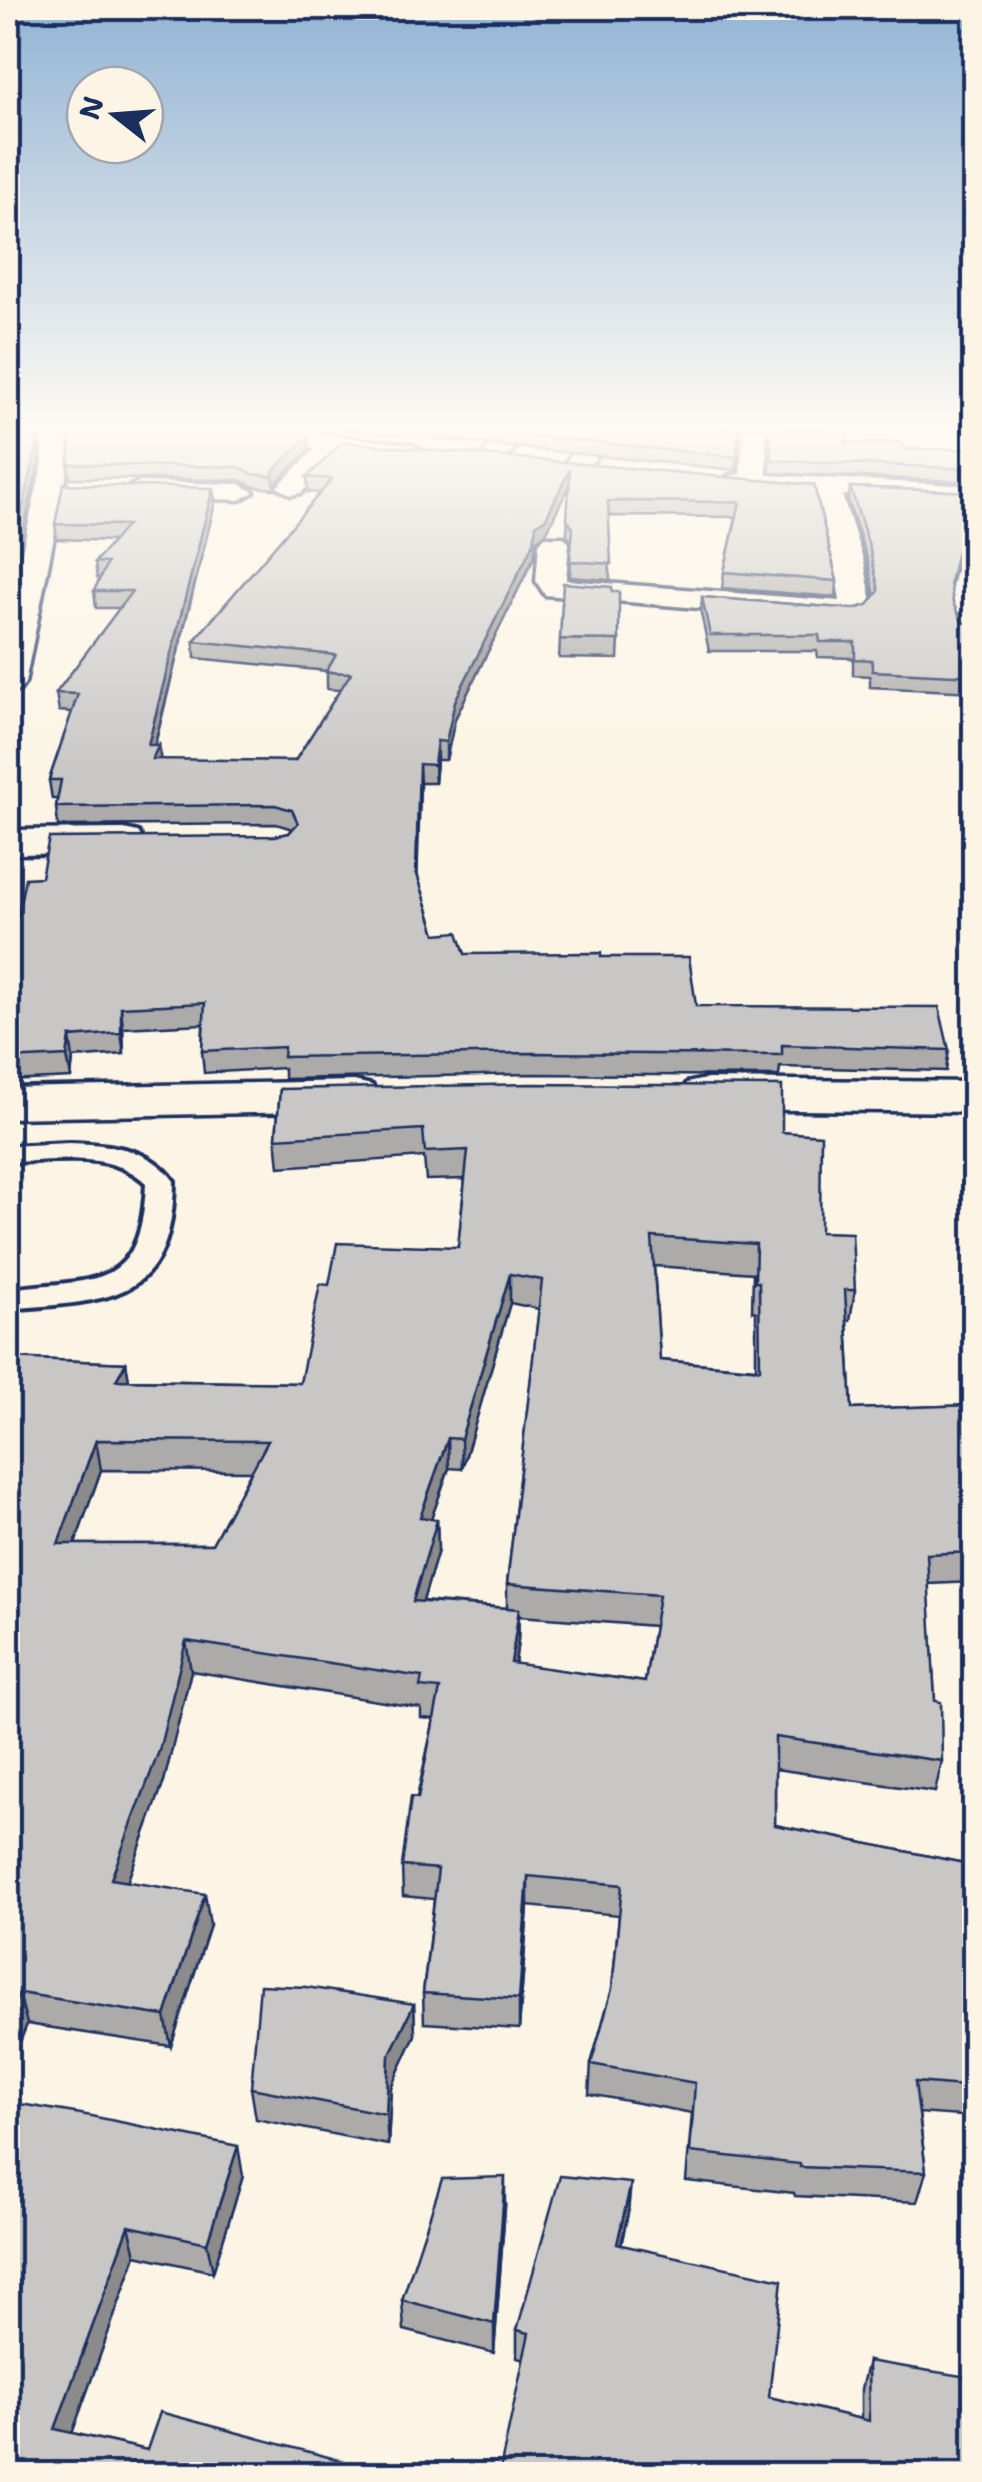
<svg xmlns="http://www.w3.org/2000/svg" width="982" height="2482" font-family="'Shantell Sans',sans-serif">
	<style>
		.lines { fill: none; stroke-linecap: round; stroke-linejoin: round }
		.service-casing { stroke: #1b2f5e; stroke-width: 8 }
		.minor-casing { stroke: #1b2f5e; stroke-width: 7 }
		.trunk-casing { stroke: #1b2f5e; stroke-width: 7 }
		.service { fill: #fcf5e5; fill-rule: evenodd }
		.minor { fill: #fcf5e5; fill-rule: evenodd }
		.trunk { fill: #fcf5e5; fill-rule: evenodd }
		.wall { fill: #acabaa; stroke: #1b2f5e; stroke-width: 2.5; fill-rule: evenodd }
		.shaded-wall { fill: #8c8b8b; stroke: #1b2f5e; stroke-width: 2.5 }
		.building { fill: #c8c7c6; stroke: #1b2f5e; stroke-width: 2.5; fill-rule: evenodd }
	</style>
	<rect width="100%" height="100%" fill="#fcf5e5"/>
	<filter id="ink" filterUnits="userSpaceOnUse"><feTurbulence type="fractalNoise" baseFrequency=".01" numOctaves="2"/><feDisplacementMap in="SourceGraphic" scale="20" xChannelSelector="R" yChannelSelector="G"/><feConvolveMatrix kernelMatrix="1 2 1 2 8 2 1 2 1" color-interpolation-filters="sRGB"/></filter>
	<g filter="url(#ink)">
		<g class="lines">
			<defs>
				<path id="service" d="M68,1143C107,1144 150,1147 174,1181C172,1304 110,1300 8,1309V1289C98,1278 141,1292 146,1183C110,1149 53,1162 8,1162V1146Z"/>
				<g id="minor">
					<polygon points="295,429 320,429 320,434 413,445 426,453 413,461 341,452 301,493 291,495 277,487 315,449 297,440"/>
					<polygon points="504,429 530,429 499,467 481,467 477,461"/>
					<polygon points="592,429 618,429 583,474 565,474 561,468"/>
					<polygon points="743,429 763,429 766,433 767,475 974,486 974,502 842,495 864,562 873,607 863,618 852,621 545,595 536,581 539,543 544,537 564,537 569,543 566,580 840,601 834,562 814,494 738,490 724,482 728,476 740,474"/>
					<polygon points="138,482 240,484 254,492 240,500 128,496 124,490"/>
					<path d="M974,555V639L963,636C947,613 948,581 963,558Z"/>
					<polygon points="124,829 138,832 144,841 138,850 124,853 8,854 8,830"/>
					<polygon points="705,1079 974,1082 974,1112 705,1109 687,1105 680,1094 687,1083"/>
					<polygon points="354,1081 372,1085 379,1096 372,1107 354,1111 8,1118 8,1088"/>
				</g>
				<polygon id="trunk" points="41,429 67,429 69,461 25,683 20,690 8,693 8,612 43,461"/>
			</defs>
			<use href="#service" class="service-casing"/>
			<use href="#minor" class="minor-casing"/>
			<use href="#trunk" class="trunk-casing"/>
			<use href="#service" class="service"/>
			<use href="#minor" class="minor"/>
			<use href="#trunk" class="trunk"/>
		</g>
		<g class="wall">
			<polygon points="336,429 738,429 736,470"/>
			<polygon points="767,429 849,429 848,443 974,456 974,484 974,482 770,473"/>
			<polygon points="308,437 309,450 274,484 274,489 254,487 240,480 70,478 68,464 71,448"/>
			<polygon points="307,477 814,485 837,581 836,597 722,588 724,572 736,517 608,516 610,580 570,577 572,542 567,535 569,485 546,533 536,541 534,557 455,719 446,760 437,760 435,783 420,783 417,874 436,934 465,954 601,957 696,1006 949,1050 946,1071 780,1067 779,1076 530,1074 284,1079 284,1068 204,1073 202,1051 203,1024 123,1028 124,1054 73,1058 71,1078 8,1081 8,951 11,950 41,877 275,836 289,833 293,829 276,824 58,826 56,807 57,799 52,799 49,780 72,712 59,711 56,693 120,608 96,608 94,591 100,578 97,578 95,562 114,541 57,539 55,524 213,488 215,503 155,745 159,745 160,760 295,761 340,690 327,689 327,671 195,658 194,641 320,493 308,492"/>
			<polygon points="850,487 974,492 974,552 962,554 955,566 950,585 953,603 962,622 974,625 974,692 870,687 870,676 853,675 853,658 818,657 817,651 709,651 701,613 702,597 854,609 868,605 875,596 868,561 848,501"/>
			<polygon points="560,639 619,640 618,659 559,658"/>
			<path d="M280,1089L782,1132L820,1232L855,1290L850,1320H847L852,1409L974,1405V1582L928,1584L935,1701L942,1761L935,1792L775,1769V1825L974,1865V2117L919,2113L926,2172L917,2202L795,2196L794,2193L686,2181L692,2113L589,2094L591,2064L612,1989L619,1915L528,1906L519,2029L424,2023L423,1993L434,1899L403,1896L402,1866L434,1719L421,1718V1708L191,1671L164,1781L127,1882L210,1925L171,2046L27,2024L8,2072V1358L126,1363L129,1380L300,1383L329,1285L458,1247L465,1179L426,1180L424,1157L279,1167L276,1138ZM654,1266L753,1273L752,1311L756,1312V1368L660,1360ZM510,1303L539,1309L507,1584V1608L423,1601L438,1550L437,1520L431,1519L449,1468L462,1469ZM101,1470L251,1471L212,1544H75ZM519,1616L654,1626L645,1682L515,1664L518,1640Z"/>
			<polygon points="414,2004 415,2035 391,2087 388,2145 256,2119 251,2088"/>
			<polygon points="8,2102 243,2176 213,2272 136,2255 72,2433 147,2450 8,2474"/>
			<polygon points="505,2207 494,2353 404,2330 402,2300"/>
			<polygon points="628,2213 621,2245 769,2397 861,2419 861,2389 868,2361 974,2474 517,2358 517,2330"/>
		</g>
		<g class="shaded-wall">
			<polygon points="36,429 39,461 21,539 15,540 8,556 8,537"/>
			<polygon points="308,437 309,450 274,484 273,471"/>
			<polygon points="570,469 570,484 546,533 536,541 534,557 455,719 446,760 446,742 455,701 536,525"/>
			<polygon points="213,488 215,503 150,763 148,745"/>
			<polygon points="974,538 974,552 962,554 955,566 948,597 957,551 964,540"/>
			<polygon points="437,741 437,760 435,783 434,765"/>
			<polygon points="159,745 161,764 152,759"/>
			<polygon points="419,764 420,783 417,891 416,871"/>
			<polygon points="121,1007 123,1028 124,1054 121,1033"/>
			<polygon points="70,1037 73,1058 71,1078 67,1056"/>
			<polygon points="510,1274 510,1303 462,1469 461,1439"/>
			<polygon points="126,1363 131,1392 116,1380"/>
			<polygon points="448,1438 449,1468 421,1548 420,1517"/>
			<polygon points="96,1440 101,1470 64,1575 58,1544"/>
			<polygon points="437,1520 438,1550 414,1631 413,1601"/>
			<polygon points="519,1609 518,1640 511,1694 511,1663"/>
			<polygon points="186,1641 191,1671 164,1781 117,1910 111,1879"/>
			<polygon points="528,1876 528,1906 519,2029 519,1999"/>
			<polygon points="205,1894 210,1925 171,2046 165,2016"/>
			<polygon points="19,1993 27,2024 8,2072 8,2021"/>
			<polygon points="414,2004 415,2035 391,2087 388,2145 386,2114 389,2056"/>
			<polygon points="238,2146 243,2176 213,2272 207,2243"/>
			<polygon points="505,2177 505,2207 494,2353 494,2324"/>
			<polygon points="631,2183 628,2213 615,2272 617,2244"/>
			<polygon points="129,2226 136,2255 64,2456 55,2429"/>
		</g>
		<g class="building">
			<polygon points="8,429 36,429 37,448 19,524 12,526 8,537"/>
			<polygon points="69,429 295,429 308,437 273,471 273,476 253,474 239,467 68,464 71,448"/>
			<polygon points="464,429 738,429 737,457"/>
			<polygon points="769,429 849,429 846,443 900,442 906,449 967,449 974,456 974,469 772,460"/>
			<polygon points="343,442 814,485 837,581 724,572 740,502 608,501 611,564 570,561 573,528 567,519 570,469 546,518 536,525 534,542 455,701 446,742 437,741 434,765 419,764 416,871 436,934 458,932 465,954 601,953 601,957 689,957 696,1006 939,1007 949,1050 782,1045 782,1055 530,1053 283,1057 284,1047 202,1051 205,1003 121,1007 121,1033 70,1037 67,1056 8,1059 8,951 11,950 25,878 41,877 49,838 275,836 289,833 298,823 292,810 275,805 56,807 61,780 49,780 78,694 56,693 132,591 94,591 107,563 95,562 127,525 55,524 63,484 213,488 148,745 159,745 152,759 295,761 351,673 326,672 336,655 194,641 332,479 307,477"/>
			<polygon points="850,487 974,492 974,538 964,540 957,551 950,582 953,603 962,622 974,625 974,676 872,671 872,660 855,659 855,642 820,642 819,635 710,635 702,597 854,609 868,605 879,591 869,546"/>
			<polygon points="563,583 612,587 612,592 619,592 619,640 560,639"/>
			<path d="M530,1084L782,1086V1132L821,1135L820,1232L852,1233L855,1290H845L852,1409L974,1405V1552L927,1554L935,1701L941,1702L942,1761L775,1737V1825L974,1865V2087L915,2082L926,2172L800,2167V2164L690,2152L695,2083L591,2064L612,1989L622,1885L528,1876L519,1999L423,1993L438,1869L402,1866L411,1797L418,1798L440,1689L420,1687L422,1677L186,1641L159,1751L111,1879L205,1894L165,2016L19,1993L8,2021V1358L126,1363L116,1380L300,1383L320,1284L329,1285L337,1243L458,1247L468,1150L425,1152L423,1129L276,1138L280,1089ZM652,1237L756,1244L755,1282H759L760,1369L660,1360ZM510,1274L542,1280L507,1584L659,1595L645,1682L511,1663L519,1609L413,1601L437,1520L420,1517L448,1438L461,1439ZM96,1440L268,1441L212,1544H58Z"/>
			<polygon points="260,1985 306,1987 414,2004 389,2056 386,2114 251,2088"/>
			<polygon points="8,2102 81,2114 238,2146 207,2243 129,2226 55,2429 147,2450 160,2412 392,2474 8,2474"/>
			<polygon points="560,2176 631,2183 617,2244 782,2280 769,2397 869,2421 868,2361 974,2378 974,2474 499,2474 529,2333 517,2330"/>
			<polygon points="505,2177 494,2324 402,2300 442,2179"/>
		</g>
	</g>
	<linearGradient id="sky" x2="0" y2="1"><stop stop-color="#92b4d5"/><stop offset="0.55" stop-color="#fefaf3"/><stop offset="1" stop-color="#fefaf3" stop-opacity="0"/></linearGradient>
	<rect width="982" height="777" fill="url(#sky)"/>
	<rect width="982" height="2482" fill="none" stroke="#fcf5e5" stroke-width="40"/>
	<rect x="20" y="20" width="942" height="2442" fill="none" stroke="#1b2f5e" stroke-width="4" filter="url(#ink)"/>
	<g transform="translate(115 115) rotate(287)"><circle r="48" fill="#fcf5e5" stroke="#a2a6af" stroke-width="2.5"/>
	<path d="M0-8L18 38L0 25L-18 38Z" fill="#1b2f5e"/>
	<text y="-15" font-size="28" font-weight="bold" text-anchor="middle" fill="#1b2f5e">N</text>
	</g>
</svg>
